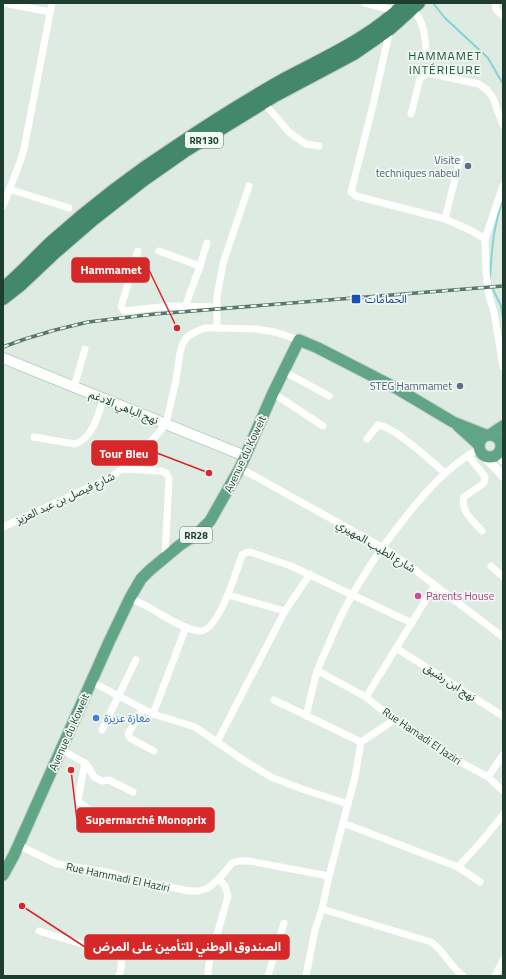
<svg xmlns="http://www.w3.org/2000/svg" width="506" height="979" font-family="'Titillium Web','Noto Sans Arabic',sans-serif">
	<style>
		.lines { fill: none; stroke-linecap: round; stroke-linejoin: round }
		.stream { stroke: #81d6d4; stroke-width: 2 }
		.secondary-casing { stroke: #b1ccbd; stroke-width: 12 }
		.primary-casing { stroke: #c0c8c5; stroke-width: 13 }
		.trunk-casing { stroke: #c0c8c5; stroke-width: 14 }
		.minor { stroke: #fff; stroke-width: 7 }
		.tertiary { stroke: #fff; stroke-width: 9 }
		.secondary { stroke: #fff; stroke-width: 10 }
		.primary { stroke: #5fa586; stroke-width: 11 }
		.trunk { stroke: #44886c; stroke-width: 12 }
		.rail-casing { stroke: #58786a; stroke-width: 3.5 }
		.rail { stroke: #eff8f2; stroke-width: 2; stroke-dasharray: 6; stroke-linecap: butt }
		.service-dot { fill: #5c6f8a; stroke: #eff8f2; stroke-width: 1.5 }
		.transit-dot { fill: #1a4fb4; stroke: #eff8f2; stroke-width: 1.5 }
		.hotel-dot { fill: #d1479c; stroke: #eff8f2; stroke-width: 1.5 }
		.shop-dot { fill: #3f7fe0; stroke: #eff8f2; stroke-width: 1.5 }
		.labels { text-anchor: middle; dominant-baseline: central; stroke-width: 3.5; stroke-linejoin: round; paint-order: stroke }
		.shield { fill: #eff8f2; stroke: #5d746a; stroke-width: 1 }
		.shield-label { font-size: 10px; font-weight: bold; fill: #1e3c2f }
		.service-label { font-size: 11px; fill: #4e5e75; stroke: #eff8f2; text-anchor: end }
		.transit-label { font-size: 11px; fill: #164399; stroke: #eff8f2; text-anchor: start }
		.street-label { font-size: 11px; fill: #1e3c2f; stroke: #eff8f2 }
		.hotel-label { font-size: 11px; fill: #b23c85; stroke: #eff8f2; text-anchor: start }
		.shop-label { font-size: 11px; fill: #366cbe; stroke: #eff8f2; text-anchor: start }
		.neighbourhood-label { font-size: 12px; letter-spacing: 1px; fill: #195039; stroke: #eff8f2 }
		.leader { fill: none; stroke: #d62828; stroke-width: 1.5 }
		.callout-dot { fill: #d62828; stroke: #eff8f2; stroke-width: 1.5 }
		.callout { fill: #d62828; stroke: #d62828; stroke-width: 1.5 }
		.callout-label { font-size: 12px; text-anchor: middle; font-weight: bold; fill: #fff }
	</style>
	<rect width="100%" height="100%" fill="#deebe3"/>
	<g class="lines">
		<g class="stream">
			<polyline points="433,3 445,18 488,58 503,84"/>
			<path d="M490,277C492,249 493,227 503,200"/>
			<polyline points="490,283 501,306 503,318"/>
		</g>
		<defs>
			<polyline id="secondary" points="3,358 245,456"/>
			<g id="primary">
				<polyline points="458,426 479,445"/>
				<polyline points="491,434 503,426"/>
				<circle cx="490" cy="446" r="11"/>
				<polyline points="3,875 14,855 109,642 130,598 141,579 150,570 180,545 197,534 210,521 240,468 273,393 299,340 318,348 396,388 453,422 486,435"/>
			</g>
			<g id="trunk">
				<path d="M3,288C20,274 35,257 51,242C91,206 134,173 179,144C213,121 247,100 282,80C325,57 370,38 405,3"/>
				<polyline points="3,299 21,285 56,252 93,220 144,180 184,152 275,96 354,54 390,29 419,3"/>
			</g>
		</defs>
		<use href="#secondary" class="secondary-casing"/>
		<use href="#primary" class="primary-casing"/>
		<use href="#trunk" class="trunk-casing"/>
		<g class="minor">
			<polyline points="4,3 50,12"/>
			<polyline points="365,3 396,11"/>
			<path d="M496,3C494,9 498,12 503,16"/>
			<path d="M413,9C423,22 425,33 426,49"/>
			<polyline points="390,29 373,105 351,192 356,196 445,219 472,231 485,239"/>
			<polyline points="264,103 290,133 306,144 319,146"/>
			<polyline points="411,114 420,79 422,76 428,73 479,84 487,90 493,98 503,125"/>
			<polyline points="503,186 485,239 486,272 489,296 494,312 503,367"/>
			<polyline points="9,189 69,208"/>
			<polyline points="3,206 20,162 24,149 52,3"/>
			<polyline points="445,219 460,159"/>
			<polyline points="138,251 121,307 124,311 170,306 217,307"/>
			<polyline points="159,251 200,266"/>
			<polyline points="103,262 131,271"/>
			<polyline points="185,307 200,266 207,243"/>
			<polyline points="217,328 217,297 223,263 249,186"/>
			<polyline points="283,371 329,396"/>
			<polyline points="74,387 85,349"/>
			<polyline points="273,393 323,426"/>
			<path d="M34,437L75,444C93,438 98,415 103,399"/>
			<path d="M367,439L378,425C395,427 431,461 445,473"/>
			<path d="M468,455L485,477L484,483L464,497C460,511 473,521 482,531"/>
			<polyline points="240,468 382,547 411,567 503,637"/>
			<polyline points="124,469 161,471 166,473 169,478 165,558"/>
			<polyline points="3,527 108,479 136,459 166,424 176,380 180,353 182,345 187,337 195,332 205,328 217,328 256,329 275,332 299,340"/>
			<polyline points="491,566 503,577"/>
			<polyline points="228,595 285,611"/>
			<path d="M130,598C138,602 147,606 155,611C166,617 187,631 200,631C218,632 237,570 242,555L245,553L250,552L291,566L412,623"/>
			<polyline points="396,648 503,716"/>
			<polyline points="318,671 366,697 394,720 462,763 488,777 503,791"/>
			<polyline points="92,682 153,714 195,727 243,760 271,777 302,789 348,804"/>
			<polyline points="366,697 435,585"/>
			<polyline points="274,700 361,742"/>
			<polyline points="143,709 128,734 130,738 154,751"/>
			<polyline points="153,714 186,627"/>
			<path d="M306,716C310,701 313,686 317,671C320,663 324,654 328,646C346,599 373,558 404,519C426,491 448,466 479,449"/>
			<polyline points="102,730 136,660"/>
			<polyline points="217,742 285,611 310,574"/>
			<polyline points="62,750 85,763 88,766 94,777 102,781 109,780 133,792"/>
			<polyline points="85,763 78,799 80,803 97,815"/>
			<polyline points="488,777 503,755"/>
			<polyline points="343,823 458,867 480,882"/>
			<polyline points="18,845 57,864 106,872 136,880 189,891 199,891 208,888 219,879 232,863 239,861 249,861 329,876"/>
			<polyline points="458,867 481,842 503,815"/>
			<path d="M322,909L431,942C444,950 450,967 463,976"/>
			<path d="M39,931L118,955C124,961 121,968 119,976"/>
			<polyline points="208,976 209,963 228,896 225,886 219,879"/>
			<polyline points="268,976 284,923"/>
			<polyline points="306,976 315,930 322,909 329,876 355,777 361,742 394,720"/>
			<polyline points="495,976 503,960"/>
		</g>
		<g class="tertiary">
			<polyline points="500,451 503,460"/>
			<polyline points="484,456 503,476"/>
		</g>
		<use href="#secondary" class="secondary"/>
		<use href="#primary" class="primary"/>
		<use href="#trunk" class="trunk"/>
		<defs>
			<polyline id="rail" points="3,347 25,339 55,330 88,322 155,314 503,286"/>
		</defs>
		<use href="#rail" class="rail-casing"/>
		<use href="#rail" class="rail"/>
	</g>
	<g class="service-dot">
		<circle cx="468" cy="166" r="4"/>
		<circle cx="460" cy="386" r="4"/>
	</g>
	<rect class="transit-dot" x="351" y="294" width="10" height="10" rx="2"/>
	<circle class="hotel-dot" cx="418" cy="596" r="4"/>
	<circle class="shop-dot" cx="96" cy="718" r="4"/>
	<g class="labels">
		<g class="shield">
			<rect x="185" y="132" width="38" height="16" rx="3"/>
			<rect x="180" y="527" width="32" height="16" rx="3"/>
		</g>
		<g class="shield-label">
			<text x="204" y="140">RR130</text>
			<text x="196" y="535">RR28</text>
		</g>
		<g class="service-label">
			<text x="460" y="160">Visite<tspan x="460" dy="13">techniques nabeul</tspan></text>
			<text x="452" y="386">STEG Hammamet</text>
		</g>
		<g class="transit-label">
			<text x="365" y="299">الحمامات</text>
		</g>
		<g class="street-label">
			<text transform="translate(124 407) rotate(22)">نهج الباهي الادغم</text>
			<text transform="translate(245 454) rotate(-65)">Avenue du Koweit</text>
			<text transform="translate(65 498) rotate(-25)">شارع فيصل بن عبد العزيز</text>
			<text transform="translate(376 546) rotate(31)">شارع الطيب المهيري</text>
			<text transform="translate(450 682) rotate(33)">نهج ابن رشيق</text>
			<text transform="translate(69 732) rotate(-66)">Avenue du Koweit</text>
			<text transform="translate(422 736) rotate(34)">Rue Hamadi El Jaziri</text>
			<text transform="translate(118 877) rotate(12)">Rue Hammadi El Haziri</text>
		</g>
		<g class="hotel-label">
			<text x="426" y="596">Parents House</text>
		</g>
		<g class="shop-label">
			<text x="104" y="718">مغازة عزيزة</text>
		</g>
		<g class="neighbourhood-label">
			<text x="445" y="55">HAMMAMET<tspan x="445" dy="14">INTÉRIEURE</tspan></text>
		</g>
	</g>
	<path class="leader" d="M177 328L149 270M209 473L157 453M71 770L77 820M22 906L85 947"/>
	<g class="callout-dot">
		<circle cx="177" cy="328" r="4"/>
		<circle cx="209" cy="473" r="4"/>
		<circle cx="71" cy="770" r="4"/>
		<circle cx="22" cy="906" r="4"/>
	</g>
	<g class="callout">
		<rect x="72" y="258" width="77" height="24" rx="4"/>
		<rect x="92" y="441" width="65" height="24" rx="4"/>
		<rect x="77" y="808" width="137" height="24" rx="4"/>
		<rect x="85" y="935" width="204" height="24" rx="4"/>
	</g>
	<g class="callout-label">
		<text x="111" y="274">Hammamet</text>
		<text x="124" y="458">Tour Bleu</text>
		<text x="146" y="824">Supermarché Monoprix</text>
		<text x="187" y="951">الصندوق الوطني للتأمين على المرض</text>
	</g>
	<rect width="506" height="979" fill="none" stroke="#1e3c2f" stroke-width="8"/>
</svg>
